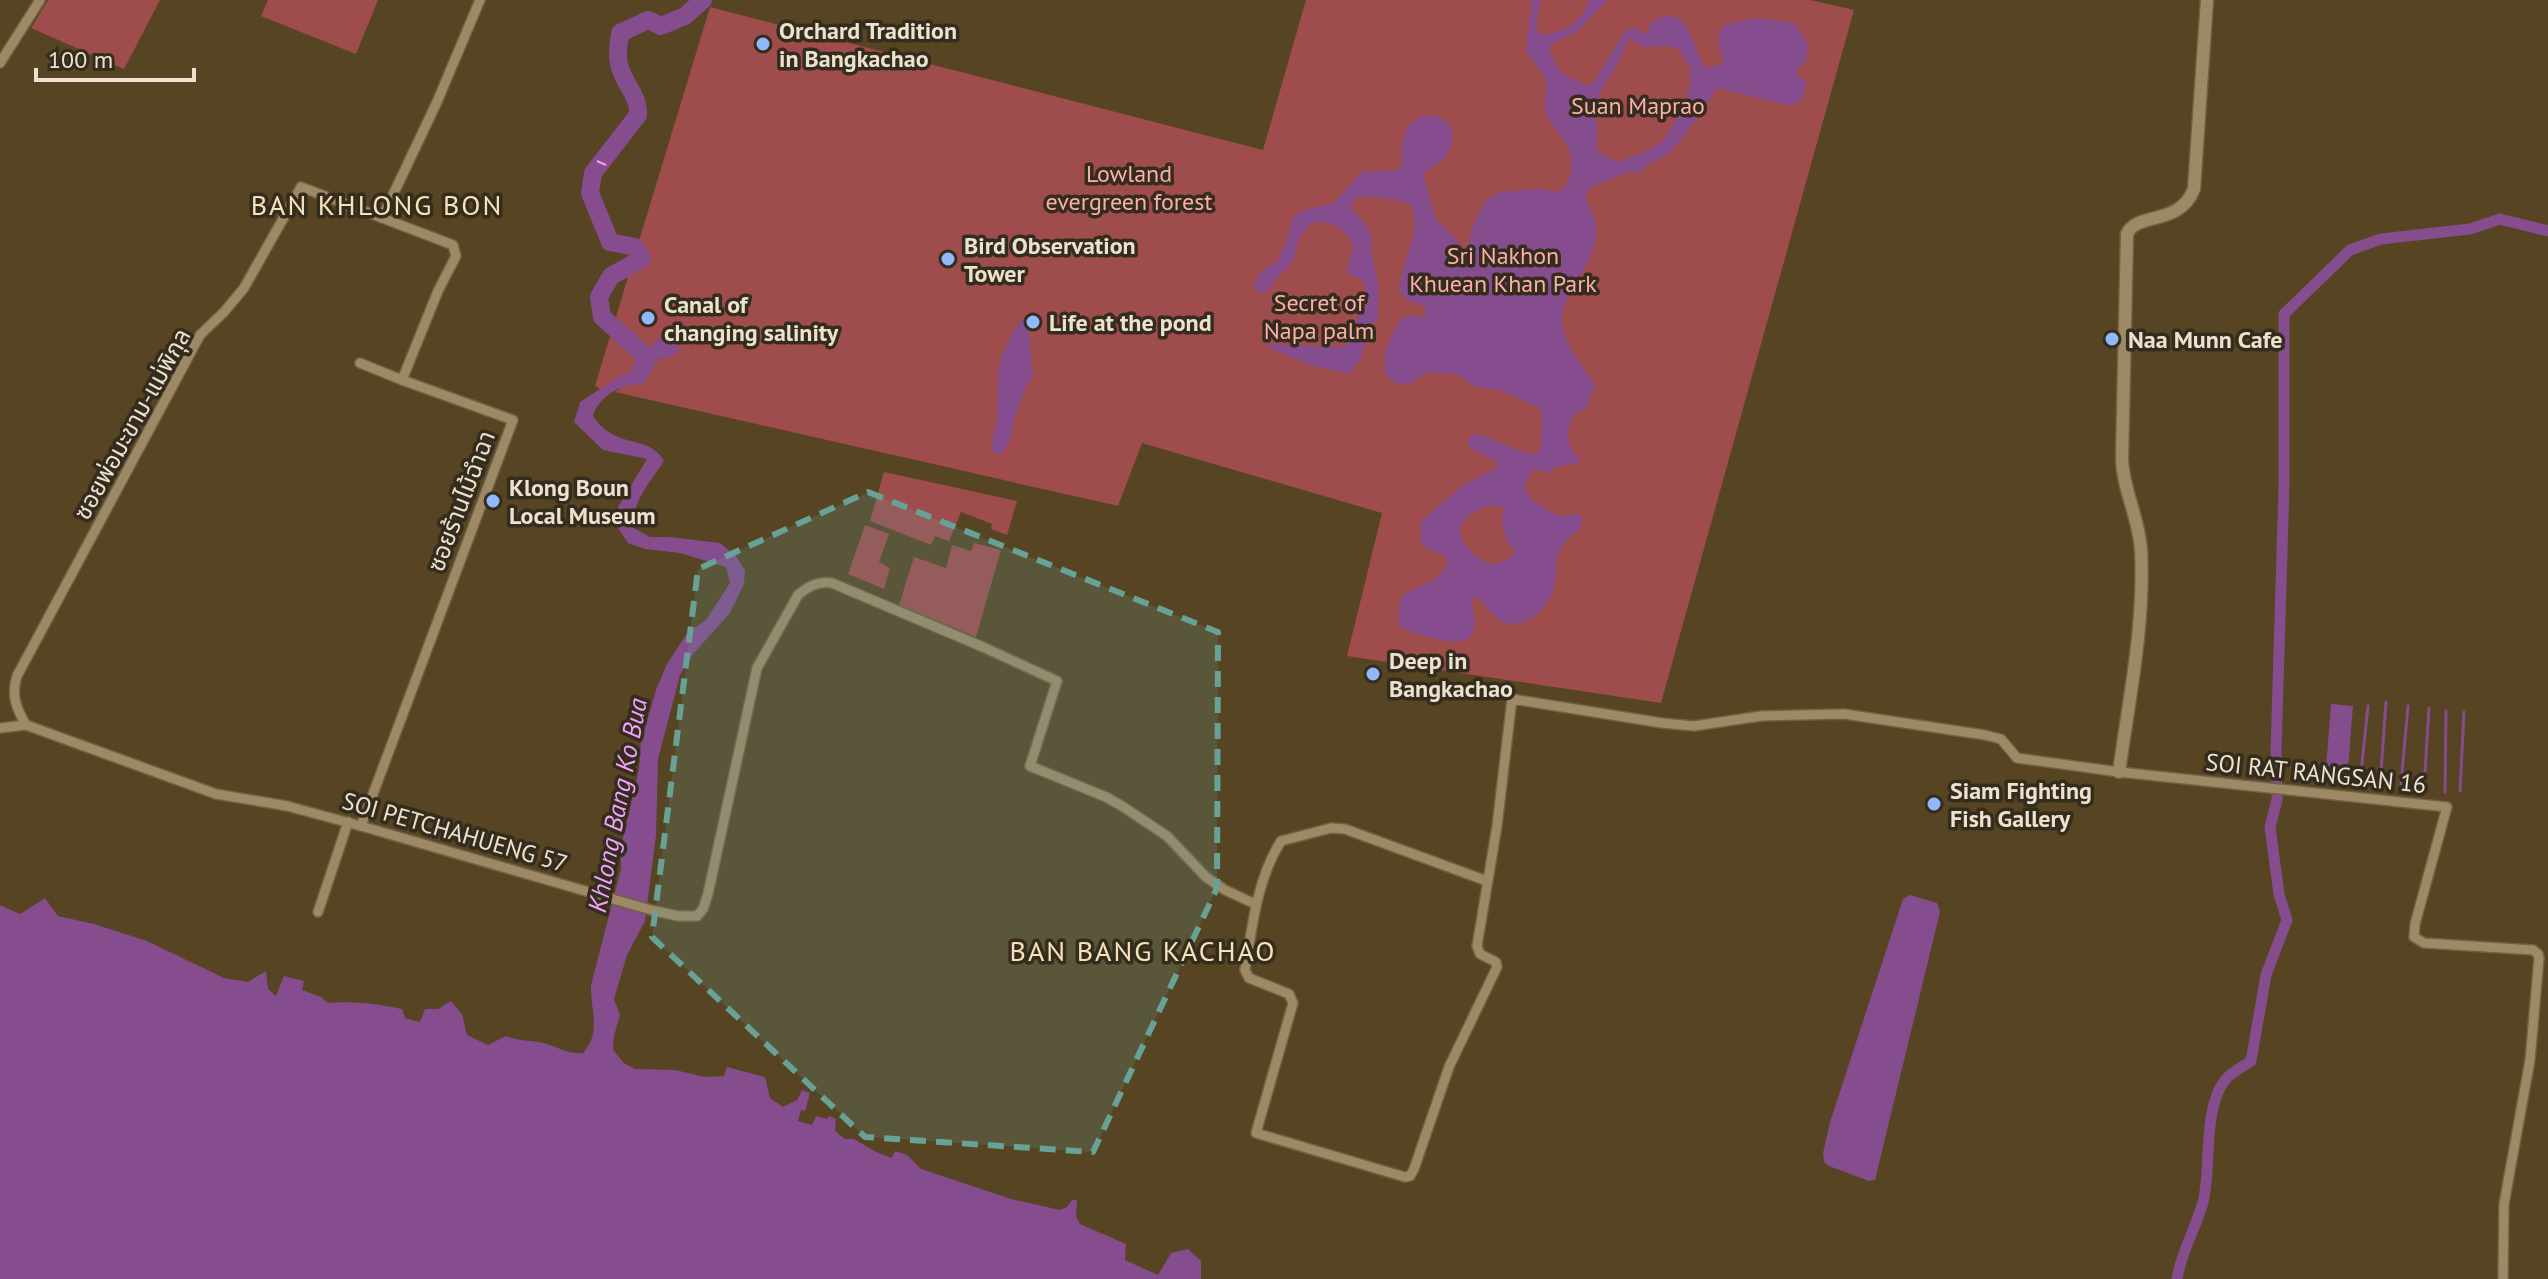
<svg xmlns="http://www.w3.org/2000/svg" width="2548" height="1279" font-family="'PT Sans','Noto Sans Thai',sans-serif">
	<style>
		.green { fill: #9f4c4c }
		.water { fill: #854c8e; fill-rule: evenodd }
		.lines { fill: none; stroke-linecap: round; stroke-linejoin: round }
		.stream { stroke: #854c8e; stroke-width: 3 }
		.canal { stroke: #854c8e; stroke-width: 11 }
		.river { stroke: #854c8e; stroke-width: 18 }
		.ferry { stroke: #f1a2fe; stroke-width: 2; stroke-dasharray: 10 8; stroke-linecap: butt }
		.street-casing { stroke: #706142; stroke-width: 12 }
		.secondary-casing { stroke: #706142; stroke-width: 15 }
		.street { stroke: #9d8966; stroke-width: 9 }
		.secondary { stroke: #9d8966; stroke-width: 12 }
		.marked { fill: #68a195; fill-opacity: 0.2; stroke: #68a195; stroke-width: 6; stroke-dasharray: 16 10; stroke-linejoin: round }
		.poi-dot { fill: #91b8fd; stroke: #342c1d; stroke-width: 3 }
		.labels { text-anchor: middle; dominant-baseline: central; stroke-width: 7; stroke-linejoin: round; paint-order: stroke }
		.poi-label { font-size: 24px; font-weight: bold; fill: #ede2cf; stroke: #342c1d; text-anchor: start }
		.park-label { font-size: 24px; fill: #fbaeab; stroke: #342c1d }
		.street-label { font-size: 24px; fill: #ede2cf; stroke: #342c1d }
		.water-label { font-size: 26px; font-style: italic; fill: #f1a2fe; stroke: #342c1d }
		.quarter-label { font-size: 28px; letter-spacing: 2px; fill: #f7e1bb; stroke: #342c1d }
	</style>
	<rect width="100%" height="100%" fill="#564422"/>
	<g class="green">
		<polygon points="48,0 160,0 124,69 31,28"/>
		<polygon points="268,0 378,0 356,54 261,16"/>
		<polygon points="1306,0 1810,0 1854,10 1661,703 1347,656 1382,513 1142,443 1118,506 615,392 627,383 639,384 650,362 670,357 675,342 659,338 632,372 620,376 600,389 595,386 710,7 1263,150"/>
		<polygon points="884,472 1017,501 1007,535 991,529 992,524 961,512 949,541 935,536 931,545 870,521"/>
		<polygon points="865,525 889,534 879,562 890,568 884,589 848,574"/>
		<polygon points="974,543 1001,550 976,637 899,605 914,557 946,568 952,545 971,551"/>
	</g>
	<g class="water">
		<path d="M1532,0H1540L1536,28L1540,34C1561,35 1584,22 1589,0H1607L1578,31L1552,44L1549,50L1562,74L1586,85L1593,83L1626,30L1636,28L1643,33L1648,32L1651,22C1691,0 1691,47 1705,68L1723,64L1718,36L1724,25L1754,18L1794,23L1807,42V60L1795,71L1807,84L1801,101L1789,105L1717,88C1702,110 1690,132 1671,151C1662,160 1647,162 1640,173L1628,172L1589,188L1585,197C1588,205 1593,212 1595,220C1605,259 1557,293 1562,325C1566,347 1583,366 1595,385L1586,409C1570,410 1564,434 1571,449C1572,452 1577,456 1580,459L1578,463L1555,467L1550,472H1543L1537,469L1532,471L1524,486L1532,500L1558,516L1578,514L1581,517V527C1574,534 1564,541 1560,550C1554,561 1557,575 1554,587C1549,607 1525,631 1503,622C1491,617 1487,604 1476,597L1471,602C1482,639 1468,647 1433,638C1421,635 1407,633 1398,624L1401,597C1420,582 1437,587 1448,562L1445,555L1427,549L1421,542V521L1465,484L1498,467L1495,460L1469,448L1468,439L1473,434C1495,437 1522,456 1538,454C1543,446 1542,418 1540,408L1499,390L1473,386L1460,375L1434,372L1426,373L1411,383L1398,384L1386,376C1381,355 1390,337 1401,319L1411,315L1422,317L1426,313L1424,306L1409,301L1400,293C1398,262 1424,237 1411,205C1401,199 1370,196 1358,197L1351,205V209L1365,223L1371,236L1372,256L1378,282V317L1368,330L1361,358L1350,374L1310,365L1261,344L1346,347V335L1368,303L1363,280L1347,273L1348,263L1354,249C1347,226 1317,209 1301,235C1296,243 1297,253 1293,260C1286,272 1274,277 1269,290L1260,293L1254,287C1257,275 1264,267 1276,263L1287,240L1293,218L1301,211L1334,203L1361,172L1396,170L1402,166C1393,90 1474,111 1447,154C1442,162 1430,168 1423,174L1436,219L1454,237L1462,248H1468L1471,231L1478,215L1486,201L1499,192L1542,189L1554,192L1564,189C1584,155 1561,140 1545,113L1546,78L1526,52ZM1631,39L1643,47L1670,46L1678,49L1689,65L1691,84L1682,108L1663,141L1647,151L1616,162L1597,150C1598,130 1592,112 1600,93C1608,74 1621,65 1626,43ZM1490,505L1506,508L1502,513L1503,531L1508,543L1515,550L1510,558L1494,565C1476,560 1447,536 1467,517C1473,511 1483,509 1490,505Z"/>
		<polygon points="1025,315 1028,323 1033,377 1026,386 1015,417 1009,443 1000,455 990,450 997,422 998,377 1001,357 1013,332"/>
		<path d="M658,338L675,342L680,351L670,357L650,362L639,384C621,383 597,399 593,416C615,450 650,434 664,461C650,482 633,501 632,527L650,537H670L720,543L736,556L745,571L744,584L730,613L693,654L680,675L658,759L656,836L645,921L627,955L614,999L620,1015L614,1036L613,1050L624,1063L635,1069L675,1070L705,1077L724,1076L727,1067L765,1077L770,1098L783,1107L797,1100L802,1090L810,1093L805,1111L801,1110L798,1121L812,1125L816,1116L827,1119L829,1116L836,1119L835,1131L845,1139H854L876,1152L892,1158L895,1151L907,1155L921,1169L1011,1199L1060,1210L1067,1207L1072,1200H1077L1076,1216L1080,1224L1126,1244L1125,1260L1158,1275L1171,1253L1188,1249L1201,1261V1279H0V905L20,914L45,898L58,916L94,924L147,941L224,978L248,982L266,971L268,989L276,996L284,976L304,981L302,990L321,997L328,1003C354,1001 376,1004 402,1009L405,1018L420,1022L425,1009H438L451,1001L462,1014L467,1035L488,1045L506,1036C518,1041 526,1040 538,1042C555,1044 565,1055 583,1053C602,1032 590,1010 591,985L621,869V846L639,769L641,742L656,690L667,664L687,633L706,620L730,583L726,567L680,553L645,549L628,543L617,527L618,507L647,459L603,450L574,422L580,402L620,376L632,372Z"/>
		<polygon points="2331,704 2353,706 2348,770 2326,768"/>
		<polygon points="1910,895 1937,903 1940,912 1875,1180 1869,1181 1829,1166 1824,1162 1823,1153 1830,1122 1903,899"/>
	</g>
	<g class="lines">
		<g class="stream">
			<polyline points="2361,773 2368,706"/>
			<polyline points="2331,782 2380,786 2386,702"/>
			<polyline points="2401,784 2408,706"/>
			<polyline points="2424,788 2429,708"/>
			<polyline points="2460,791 2464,712"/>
			<polyline points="2445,792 2446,711"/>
		</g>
		<path class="canal" d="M2177,1279C2181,1252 2196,1228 2203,1202C2212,1168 2202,1107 2226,1079C2232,1072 2244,1066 2251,1061L2266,975L2287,920L2279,894L2270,827L2277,800L2276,751L2284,486V314L2350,250L2381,239L2470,229L2500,219L2548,231"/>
		<path class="river" d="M638,376L648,358L602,317L599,297L611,276L642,259L635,247L610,242L590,193L593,173L638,115C639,98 628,88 622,73C616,60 618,47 620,33L648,20L661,26L685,16L703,0"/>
		<polyline class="ferry" points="597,161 608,166"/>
		<defs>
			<g id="street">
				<polyline points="0,63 40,0"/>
				<polyline points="382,218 437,102 480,0"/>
				<polyline points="360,363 402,380"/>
				<path d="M26,725C16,708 11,695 17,676L200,335L224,312L244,288L301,187L453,245L456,256L438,291L402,380L513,420L361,826"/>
				<path d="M0,728L26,725L216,794L287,806L361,826L651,910L678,916H697L703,909L708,894L757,668L798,595C809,586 818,581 832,583L983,647L1057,681L1030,766L1106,797L1122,806L1167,836L1206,877L1225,890L1255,904"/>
				<path d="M1487,881L1345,829L1331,828L1281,841C1257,879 1252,927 1245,970L1249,978L1289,994L1293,1003L1256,1133L1405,1177L1410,1176L1414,1169L1449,1067L1497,967L1496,962L1480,954L1477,946L1497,826L1512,699L1662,723L1694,726L1761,716L1844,714L1985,735L2001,739L2017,758L2119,772L2447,807L2415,924L2414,937L2424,943L2533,950L2538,954L2539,958L2530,1060L2504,1204L2503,1279"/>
				<polyline points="318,912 348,822"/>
			</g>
			<path id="secondary" d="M2119,772C2129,699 2145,624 2141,550C2139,518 2123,490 2122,459L2127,234C2137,211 2179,227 2194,189L2207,0"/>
		</defs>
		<use href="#street" class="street-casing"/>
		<use href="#secondary" class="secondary-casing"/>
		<use href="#street" class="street"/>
		<use href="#secondary" class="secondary"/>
	</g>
	<path class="marked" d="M868,492L1218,632L1217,888L1093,1152L865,1137L652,937L698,569Z"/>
	<g class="poi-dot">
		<circle cx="763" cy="44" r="8"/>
		<circle cx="948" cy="259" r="8"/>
		<circle cx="648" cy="318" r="8"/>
		<circle cx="1033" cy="322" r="8"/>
		<circle cx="2112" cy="339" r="8"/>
		<circle cx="493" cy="501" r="8"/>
		<circle cx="1373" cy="674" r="8"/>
		<circle cx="1934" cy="804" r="8"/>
	</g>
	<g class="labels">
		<g class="poi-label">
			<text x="779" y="30">Orchard Tradition<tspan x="779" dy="28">in Bangkachao</tspan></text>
			<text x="964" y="245">Bird Observation<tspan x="964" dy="28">Tower</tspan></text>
			<text x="664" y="304">Canal of<tspan x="664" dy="28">changing salinity</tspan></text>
			<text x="1049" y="322">Life at the pond</text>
			<text x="2128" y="339">Naa Munn Cafe</text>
			<text x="509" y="487">Klong Boun<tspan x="509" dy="28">Local Museum</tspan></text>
			<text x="1389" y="660">Deep in<tspan x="1389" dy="28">Bangkachao</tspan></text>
			<text x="1950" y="790">Siam Fighting<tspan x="1950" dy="28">Fish Gallery</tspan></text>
		</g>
		<g class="park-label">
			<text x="1638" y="105">Suan Maprao</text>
			<text x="1129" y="173">Lowland<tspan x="1129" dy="28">evergreen forest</tspan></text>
			<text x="1503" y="255">Sri Nakhon<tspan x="1503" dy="28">Khuean Khan Park</tspan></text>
			<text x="1319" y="302">Secret of<tspan x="1319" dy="28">Napa palm</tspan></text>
		</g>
		<g class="street-label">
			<text transform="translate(132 424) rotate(-61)">ซอยพ่อมะขาม-แม่พิกุล</text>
			<text transform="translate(461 501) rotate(-69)">ซอยร้านไม้ฉำฉา</text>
			<text transform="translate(2316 773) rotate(6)">SOI RAT RANGSAN 16</text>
			<text transform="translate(455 832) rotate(16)">SOI PETCHAHUENG 57</text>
		</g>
		<g class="water-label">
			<text transform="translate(617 805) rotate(-79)">Khlong Bang Ko Bua</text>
		</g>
		<g class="quarter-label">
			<text x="377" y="204">BAN KHLONG BON</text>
			<text x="1143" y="950">BAN BANG KACHAO</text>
		</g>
	</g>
	<path d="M36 68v12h158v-12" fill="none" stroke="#ede2cf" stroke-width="4"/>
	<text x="48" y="68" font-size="24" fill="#ede2cf" stroke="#342c1d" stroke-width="6" paint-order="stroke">100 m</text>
</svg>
